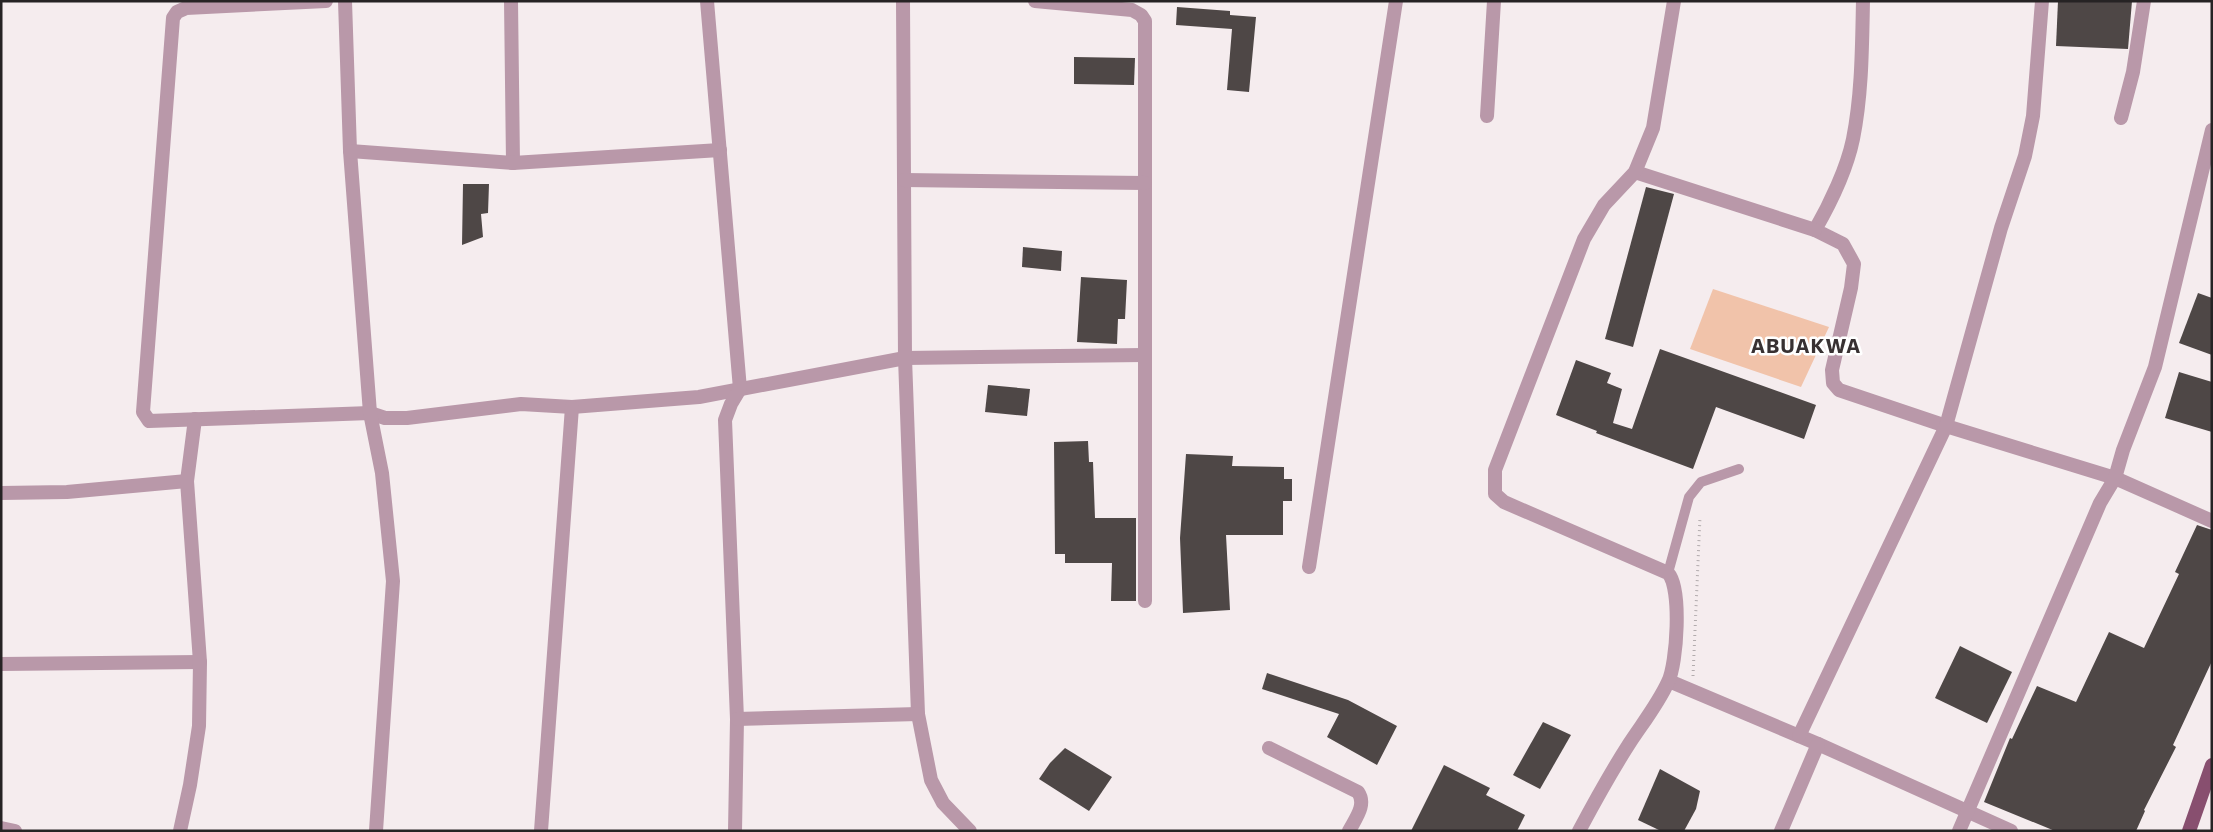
<svg xmlns="http://www.w3.org/2000/svg" width="2213" height="832" font-family="Commissioner,sans-serif">
	<style>
		.green { fill: #f1c3aa }
		.building { fill: #4e4746 }
		.lines { fill: none; stroke-linecap: round; stroke-linejoin: round }
		.path { stroke: #b2abad; stroke-width: 3; stroke-dasharray: 1 4; stroke-linecap: butt }
		.service { stroke: #b998a9; stroke-width: 10 }
		.minor { stroke: #b998a9; stroke-width: 14 }
		.primary { stroke: #884f6f; stroke-width: 14 }
		.labels { text-anchor: middle; dominant-baseline: central; stroke-width: 5; stroke-linejoin: round; paint-order: stroke }
		.district-label { font-size: 20px; font-weight: bold; letter-spacing: 1px; fill: #383132; stroke: #fff }
	</style>
	<rect width="100%" height="100%" fill="#f5ecee"/>
	<polygon class="green" points="1713,289 1829,327 1801,387 1690,349"/>
	<g class="building">
		<polygon points="2058,1 2132,1 2128,49 2056,46"/>
		<polygon points="1177,7 1230,11 1230,15 1256,17 1249,92 1227,90 1232,29 1176,25"/>
		<polygon points="1074,57 1135,58 1134,85 1074,84"/>
		<polygon points="463,184 489,184 488,213 481,214 483,237 462,245"/>
		<polygon points="1646,187 1674,194 1633,347 1605,339"/>
		<polygon points="1023,247 1062,251 1061,271 1022,267"/>
		<polygon points="1081,277 1127,280 1125,319 1118,319 1117,344 1077,342"/>
		<polygon points="2198,293 2212,298 2212,355 2179,343"/>
		<polygon points="1660,349 1816,405 1804,439 1716,407 1693,469 1596,433 1597,431 1556,415 1576,360 1611,373 1607,383 1622,389 1613,423 1632,429"/>
		<polygon points="2179,372 2212,382 2212,432 2165,418"/>
		<polygon points="988,385 1030,389 1027,416 985,412"/>
		<polygon points="1088,441 1089,462 1093,462 1095,518 1136,518 1136,601 1111,601 1112,563 1065,563 1065,554 1055,554 1054,442"/>
		<polygon points="1186,454 1233,456 1232,466 1284,467 1284,479 1292,479 1292,501 1283,501 1283,535 1226,535 1230,610 1183,613 1180,538"/>
		<polygon points="2197,525 2212,530 2212,661 2173,745 2176,747 2144,810 2145,811 2136,831 2055,831 1984,802 2010,738 2012,739 2037,686 2076,702 2109,632 2144,648 2179,574 2175,572"/>
		<polygon points="1960,646 2012,672 1987,723 1935,698"/>
		<polygon points="1267,673 1348,700 1397,726 1377,765 1327,737 1339,714 1262,689"/>
		<polygon points="1543,722 1571,735 1540,789 1513,775"/>
		<polygon points="1065,748 1112,777 1089,811 1039,779 1050,763"/>
		<polygon points="1444,765 1490,788 1486,795 1525,815 1517,831 1411,831"/>
		<polygon points="1660,769 1700,791 1696,809 1684,831 1661,831 1638,820"/>
	</g>
	<g class="lines">
		<polyline class="path" points="1693,676 1700,517"/>
		<polyline class="service" points="1668,573 1689,497 1701,482 1739,469"/>
		<g class="minor">
			<polyline points="326,1 186,8 177,12 173,18 143,412 149,421 370,413 385,418 407,418 521,404 572,407 699,397 905,358 1144,355"/>
			<polyline points="345,1 350,151 370,413 382,473 393,581 376,831"/>
			<polyline points="511,1 513,163"/>
			<polyline points="707,1 740,389 731,404 725,420 737,719 735,831"/>
			<polyline points="903,1 905,358 918,714 931,780 943,803 970,831"/>
			<polyline points="1035,1 1132,10 1141,15 1145,21 1145,601"/>
			<path d="M1863,1C1862,47 1862,94 1853,139C1847,168 1830,204 1815,230L1843,244L1854,264L1851,288L1832,370L1833,383L1839,390L1946,426L2115,478L2212,521"/>
			<polyline points="1487,116 1494,1"/>
			<polyline points="2121,118 2133,72 2144,1"/>
			<polyline points="350,151 513,163 720,150"/>
			<polyline points="1635,172 1815,230"/>
			<polyline points="904,180 1145,183"/>
			<polyline points="1,493 67,492 187,481"/>
			<polyline points="1309,567 1396,1"/>
			<polyline points="1,664 200,662"/>
			<polyline points="1669,681 1818,744 2011,831"/>
			<polyline points="737,719 918,714"/>
			<polyline points="1799,736 1946,426 2001,228 2025,156 2033,116 2042,1"/>
			<path d="M1269,748L1358,792C1367,805 1355,819 1349,831"/>
			<polyline points="1,828 15,831"/>
			<polyline points="180,831 190,785 199,726 200,662 187,481 195,419"/>
			<polyline points="541,831 572,407"/>
			<path d="M1579,831C1595,801 1611,772 1629,744C1642,724 1658,704 1668,682C1677,664 1682,588 1668,573L1504,502L1495,494V470L1584,239L1604,205L1635,172L1653,128L1674,1"/>
			<polyline points="1781,831 1818,744"/>
			<polyline points="1959,831 2100,503 2115,478 2123,450 2155,367 2212,130"/>
		</g>
		<polyline class="primary" points="2189,831 2212,765"/>
	</g>
	<g class="labels">
		<g class="district-label">
			<text x="1806" y="345">ABUAKWA</text>
		</g>
	</g>
	<rect width="2213" height="832" fill="none" stroke="#262324" stroke-width="5"/>
</svg>
